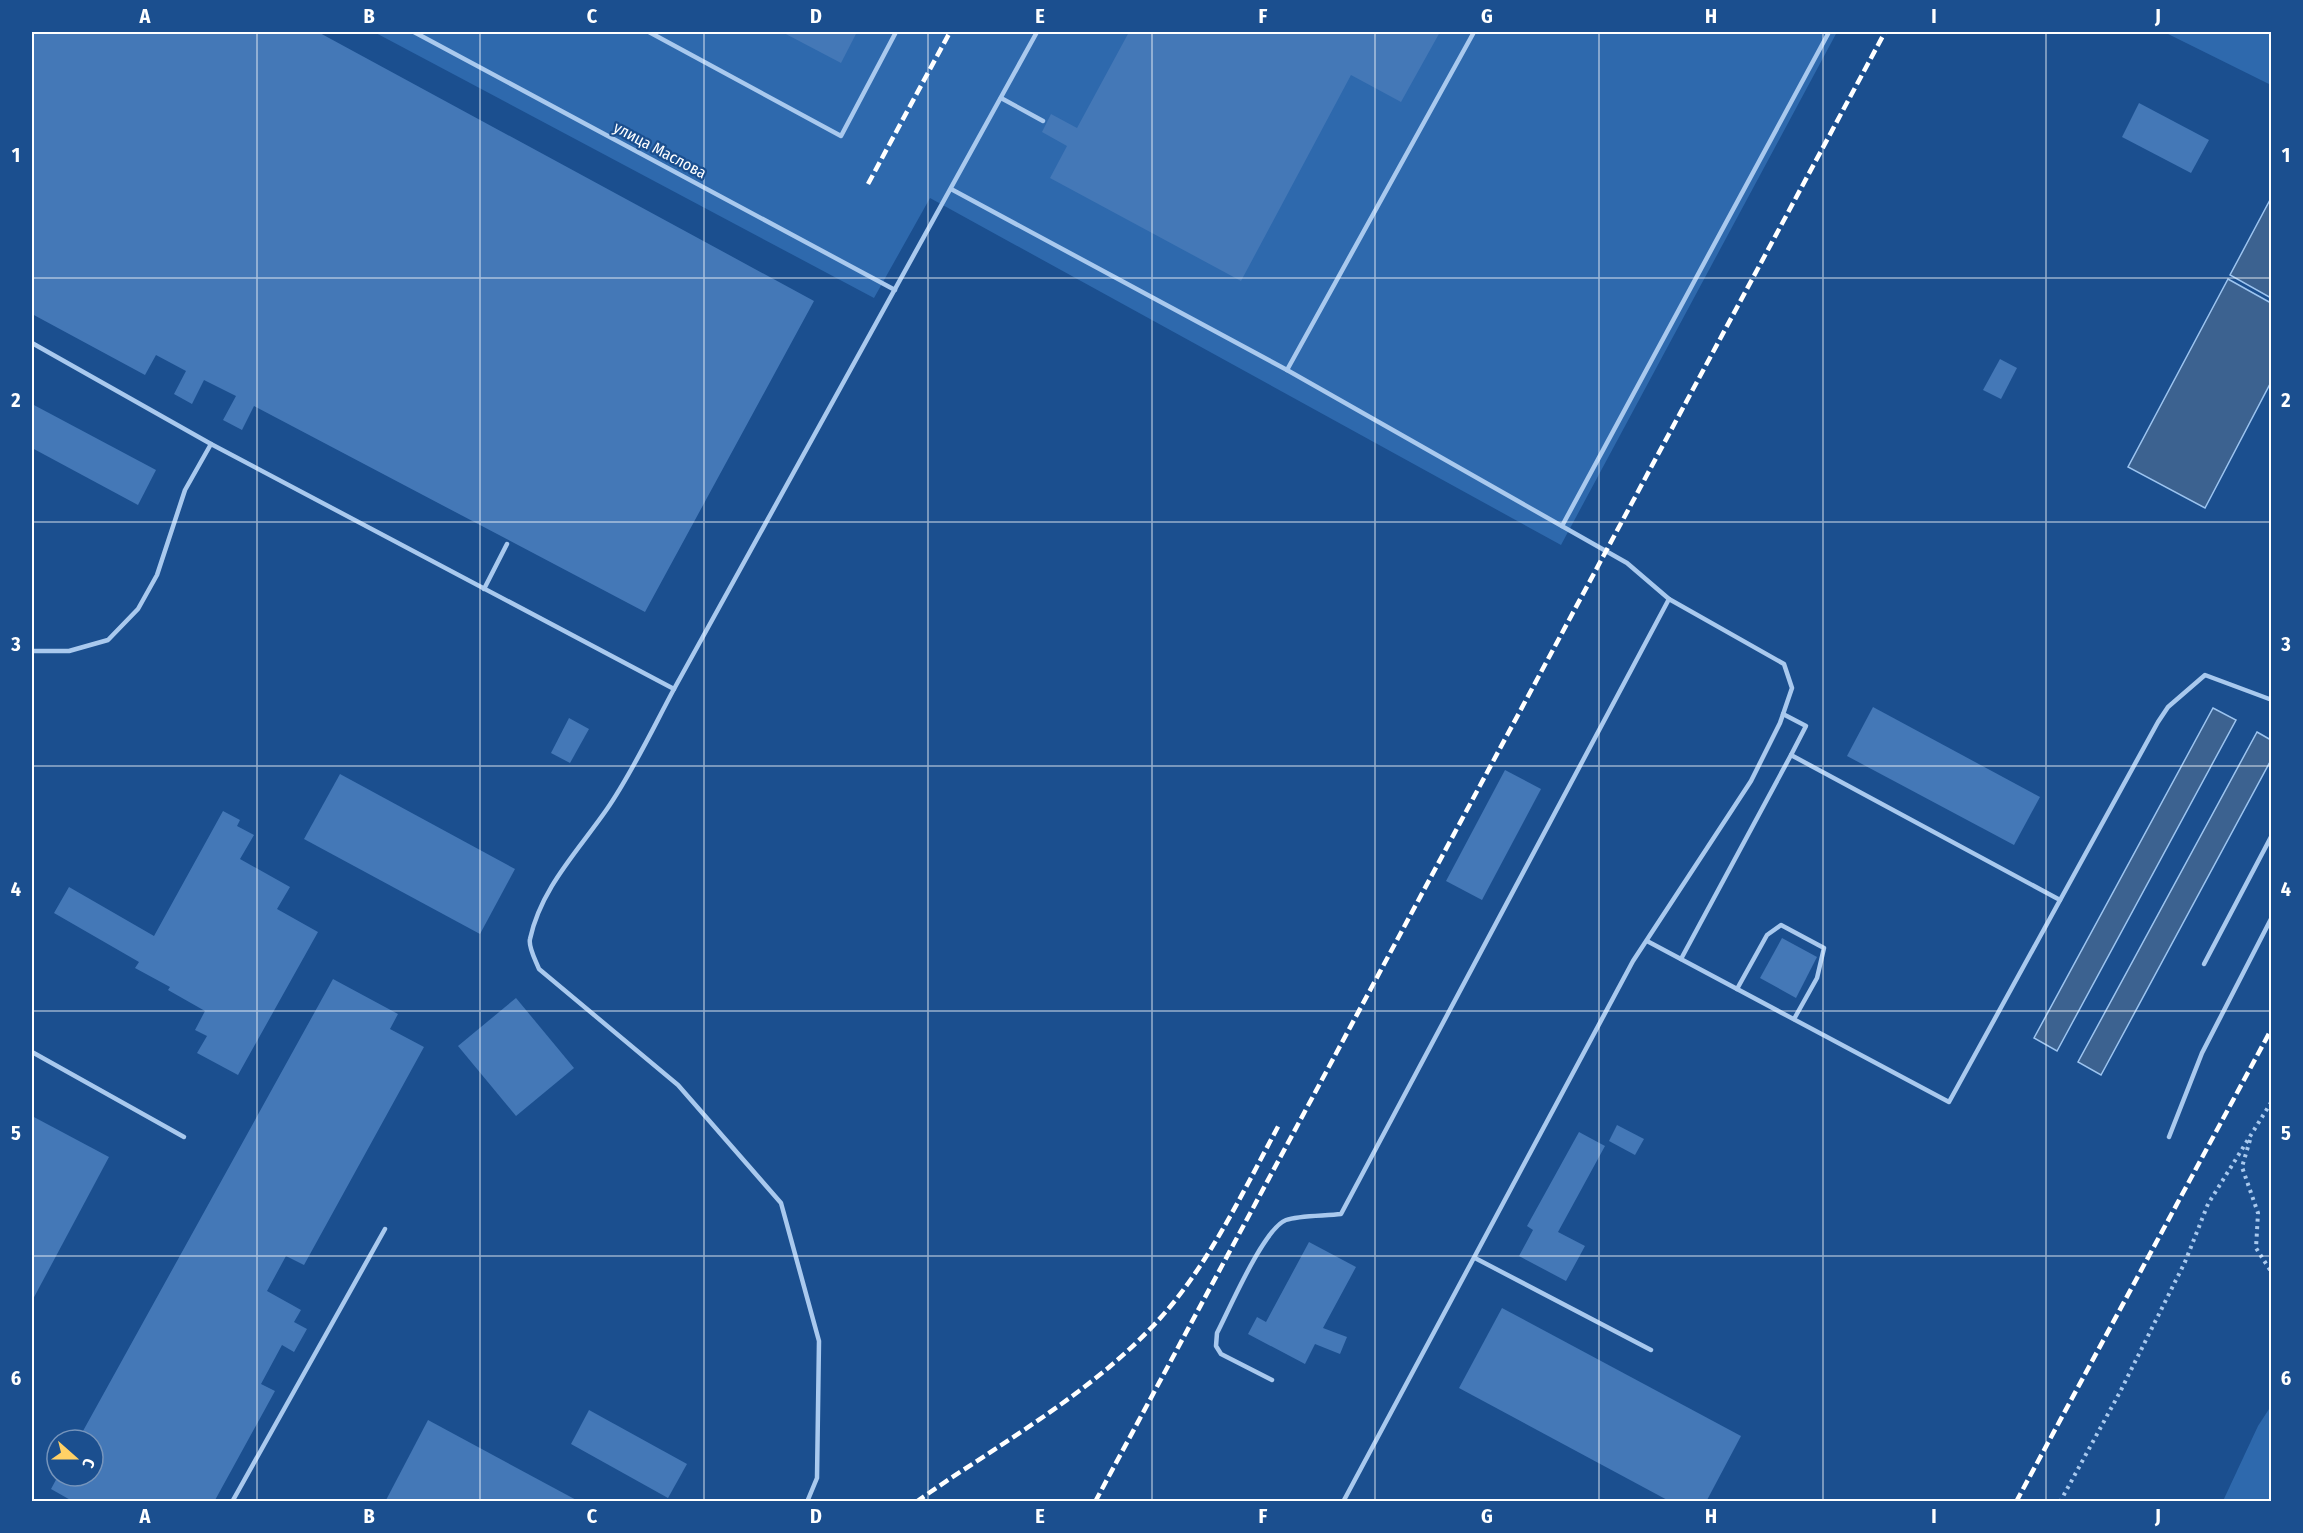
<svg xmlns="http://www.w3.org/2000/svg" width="2303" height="1533" font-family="'Fira Sans Condensed',sans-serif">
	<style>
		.green { fill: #2e69ad }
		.water { fill: #3c6290; stroke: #9cc4f0; stroke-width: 1.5 }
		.building { fill: #4478b7 }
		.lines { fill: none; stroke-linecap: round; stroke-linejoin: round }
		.path { stroke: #a9c9ee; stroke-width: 4; stroke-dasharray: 3 4.5; stroke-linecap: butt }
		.service { stroke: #a9c9ee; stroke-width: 4.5 }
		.rail { stroke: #fff; stroke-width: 4.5; stroke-dasharray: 10 4.5; stroke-linecap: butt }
		.grid { fill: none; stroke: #fff; stroke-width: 1.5; stroke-opacity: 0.55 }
		.labels { text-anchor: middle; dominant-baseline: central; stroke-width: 4.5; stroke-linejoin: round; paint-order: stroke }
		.street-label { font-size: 16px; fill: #fff; stroke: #1b4f8f }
		.neatline { fill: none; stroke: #fff; stroke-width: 2 }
		.grid-label { font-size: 20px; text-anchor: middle; font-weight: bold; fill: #fff }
	</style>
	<rect width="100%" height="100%" fill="#1b4f8f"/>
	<g class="green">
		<polygon points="374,32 1837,32 1561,545 930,198 874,298"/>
		<polygon points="2164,32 2271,32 2271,85"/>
		<polygon points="2271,1406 2271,1501 2223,1501 2258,1426"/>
	</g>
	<g class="water">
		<polygon points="2271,198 2271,298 2230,275"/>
		<polygon points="2228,279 2271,303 2271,382 2205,508 2128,467"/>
		<polygon points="2213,708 2236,720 2057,1051 2034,1038"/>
		<polygon points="2257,732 2271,740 2271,760 2101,1075 2078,1062"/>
	</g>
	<g class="building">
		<polygon points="32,32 318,32 814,301 645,612 254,406 242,430 223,420 236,396 204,380 192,404 174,394 186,371 156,355 145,375 32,314"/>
		<polygon points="782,32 857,32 841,63"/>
		<polygon points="1129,32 1440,32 1401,102 1351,75 1241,281 1050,178 1067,146 1042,132 1051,114 1077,128"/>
		<polygon points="2139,103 2209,140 2191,173 2122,137"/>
		<polygon points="2000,359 2017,368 2001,399 1983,390"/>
		<polygon points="32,404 156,470 138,505 32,448"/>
		<polygon points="1873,707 2040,797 2014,845 1847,756"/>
		<polygon points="569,718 589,729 570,763 551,753"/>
		<polygon points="1505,770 1541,789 1482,900 1446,881"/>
		<polygon points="340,774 515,869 480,934 304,839"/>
		<polygon points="223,811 240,820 237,826 254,835 240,859 290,887 277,909 318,932 238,1075 197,1053 207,1036 195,1030 205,1011 168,990 170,987 135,968 139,962 54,913 69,887 154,936"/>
		<polygon points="1782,938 1817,957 1796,998 1760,978"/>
		<polygon points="333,979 398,1014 390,1029 424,1047 304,1265 286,1256 267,1291 301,1310 294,1322 307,1329 294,1352 282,1345 261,1384 275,1391 214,1502 74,1502 51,1489 58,1476 93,1476 93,1440 78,1440"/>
		<polygon points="516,998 574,1068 516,1116 458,1046"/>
		<polygon points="32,1116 109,1157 32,1301"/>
		<polygon points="1617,1125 1644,1139 1635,1155 1609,1141"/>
		<polygon points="1579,1132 1605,1146 1558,1232 1585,1246 1566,1281 1519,1256 1533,1230 1527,1226"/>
		<polygon points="1309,1242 1356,1267 1323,1328 1347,1337 1340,1354 1315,1344 1305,1364 1248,1334 1257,1317 1266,1322"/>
		<polygon points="1502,1308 1741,1436 1706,1502 1671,1502 1459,1388"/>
		<polygon points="589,1410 687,1464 668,1498 571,1444"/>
		<polygon points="428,1420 580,1502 385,1502"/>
	</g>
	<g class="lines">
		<g class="path">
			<polyline points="2250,1140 2242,1167 2258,1213 2256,1248 2272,1273"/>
			<polyline points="2060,1502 2120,1392 2185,1262 2208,1204 2272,1101"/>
		</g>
		<g class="service">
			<polyline points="414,32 895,290"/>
			<polyline points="649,32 841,136 896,32"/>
			<polyline points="1001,98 1043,121"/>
			<polyline points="951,189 1287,370 1627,563 1669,599 1784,664 1792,688 1780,723 1751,781 1633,961 1343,1502"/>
			<polyline points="32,343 211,444 674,689 1037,32"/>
			<polyline points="1287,370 1474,32"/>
			<polyline points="1562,526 1829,32"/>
			<polyline points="484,589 507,544"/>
			<polyline points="32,651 69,651 108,640 138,609 157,575 185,490 211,444"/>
			<path d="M674,689C653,728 632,773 607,809C578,851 541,888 530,939C528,947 536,961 539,969L678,1085L781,1203L819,1341L817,1478L807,1502"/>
			<polyline points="1783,714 1806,726 1791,755"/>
			<polyline points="1647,941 1949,1102 2158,722 2168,707 2205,675 2272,700"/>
			<polyline points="1681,959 1791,755 2060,900"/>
			<polyline points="2204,964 2272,835"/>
			<polyline points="1737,989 1767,935 1781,925 1824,948 1817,978 1794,1019"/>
			<polyline points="32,1052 184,1137"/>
			<polyline points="2169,1137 2202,1053 2272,917"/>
			<polyline points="1475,1258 1651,1350"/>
			<path d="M1272,1380L1221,1354L1216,1346L1217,1333C1229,1310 1264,1228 1286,1220C1299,1215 1326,1216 1341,1214L1669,599"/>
			<polyline points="232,1502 385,1229"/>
		</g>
		<g class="rail">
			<polyline points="868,184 950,32"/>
			<path d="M916,1502C1004,1440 1105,1387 1174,1302C1217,1248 1247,1184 1280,1123"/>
			<polyline points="1095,1502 1885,32"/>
			<polyline points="2016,1502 2272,1028"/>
		</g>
	</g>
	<path class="grid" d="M257,32V1502M480,32V1502M704,32V1502M928,32V1502M1152,32V1502M1375,32V1502M1599,32V1502M1823,32V1502M2046,32V1502M32,278H2272M32,522H2272M32,766H2272M32,1011H2272M32,1256H2272"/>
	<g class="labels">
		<g class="street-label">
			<text transform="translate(660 150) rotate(28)">улица Маслова</text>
		</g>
	</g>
	<rect width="2303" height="1533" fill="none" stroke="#1b4f8f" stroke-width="66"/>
	<g transform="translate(75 1458) rotate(111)"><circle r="28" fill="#1b4f8f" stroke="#7695bc" stroke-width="1.5"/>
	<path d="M0-4.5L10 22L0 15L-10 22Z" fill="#ffd166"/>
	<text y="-9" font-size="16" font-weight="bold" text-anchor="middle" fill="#ffffff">С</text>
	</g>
	<rect x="33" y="33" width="2237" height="1467" class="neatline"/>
	<g class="grid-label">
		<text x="145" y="23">A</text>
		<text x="369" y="23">B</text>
		<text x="592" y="23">C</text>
		<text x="816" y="23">D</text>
		<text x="1040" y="23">E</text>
		<text x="1263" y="23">F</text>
		<text x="1487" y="23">G</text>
		<text x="1711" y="23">H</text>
		<text x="1934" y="23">I</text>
		<text x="2158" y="23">J</text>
		<text x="16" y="162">1</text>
		<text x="2286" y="162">1</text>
		<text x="16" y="407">2</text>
		<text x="2286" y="407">2</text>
		<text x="16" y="651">3</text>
		<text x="2286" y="651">3</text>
		<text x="16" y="896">4</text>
		<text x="2286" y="896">4</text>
		<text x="16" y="1140">5</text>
		<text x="2286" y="1140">5</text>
		<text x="16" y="1385">6</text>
		<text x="2286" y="1385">6</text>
		<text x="145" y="1523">A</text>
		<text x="369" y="1523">B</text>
		<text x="592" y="1523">C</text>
		<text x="816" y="1523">D</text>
		<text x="1040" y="1523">E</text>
		<text x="1263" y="1523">F</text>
		<text x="1487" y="1523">G</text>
		<text x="1711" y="1523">H</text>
		<text x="1934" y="1523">I</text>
		<text x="2158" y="1523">J</text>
	</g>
</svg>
